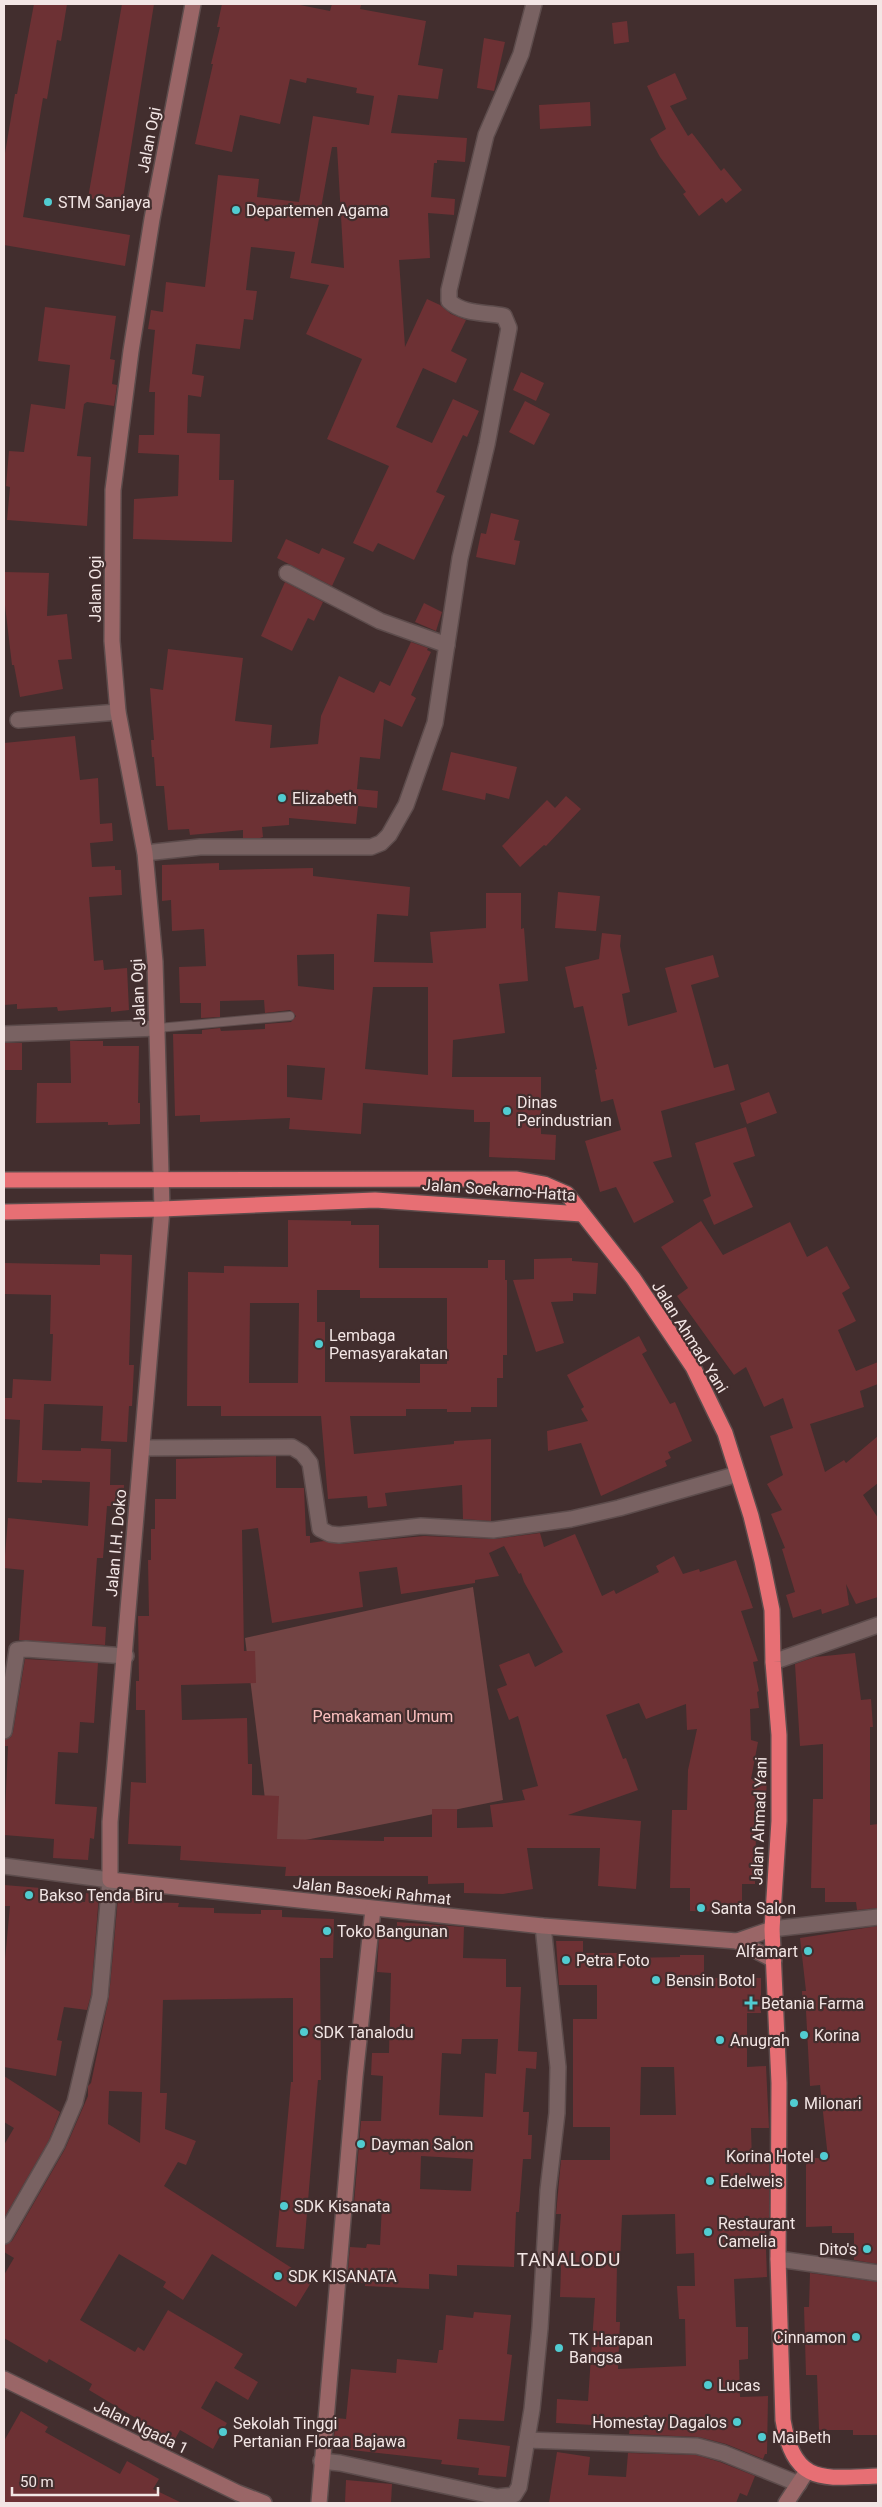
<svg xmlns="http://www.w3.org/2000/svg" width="882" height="2507" font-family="Roboto,sans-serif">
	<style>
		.green { fill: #734444 }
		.building { fill: #6d3134; fill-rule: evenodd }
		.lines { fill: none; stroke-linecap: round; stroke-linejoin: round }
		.lane-casing { stroke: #5d4c4c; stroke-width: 10 }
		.street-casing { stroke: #5d4c4c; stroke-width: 18 }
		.secondary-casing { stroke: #5d4c4c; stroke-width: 18 }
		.highway-casing { stroke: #5d4c4c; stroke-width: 18 }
		.lane { stroke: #796262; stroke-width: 8 }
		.street { stroke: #796262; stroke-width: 15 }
		.secondary { stroke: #9a6667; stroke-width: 15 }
		.highway { stroke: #e76f74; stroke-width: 15 }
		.poi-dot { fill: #51ccd1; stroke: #422e2e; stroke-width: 2 }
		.labels { text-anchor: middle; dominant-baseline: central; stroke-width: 4.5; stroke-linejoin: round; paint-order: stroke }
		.street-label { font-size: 16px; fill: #f3e6e5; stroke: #422e2e }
		.poi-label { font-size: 16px; fill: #f3e6e5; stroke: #422e2e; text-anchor: start }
		.park-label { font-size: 16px; fill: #fbc0bf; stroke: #422e2e }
		.quarter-label { font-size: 19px; letter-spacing: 1px; fill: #f3e6e5; stroke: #422e2e }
	</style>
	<rect width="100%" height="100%" fill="#422e2e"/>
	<polygon class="green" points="473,1587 503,1800 271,1847 245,1638"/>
	<g class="building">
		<polygon points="34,4 67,4 61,41 57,40 47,99 43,98 23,217 130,235 125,266 4,245 4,159 15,94 17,94"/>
		<polygon points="122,4 154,4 122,204 88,198"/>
		<path d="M222,4H295L330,11L332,4H353L361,5L360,9L426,21L418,65L443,69L438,99L398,95L391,133L467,138L465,162L437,160V163H434L431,197L455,199L454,215L428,213L430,258L399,260L405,347L427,299L440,305L451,314L466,320L451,351L467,359L456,383L423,368L396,427L432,443L453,399L479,411L467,437L463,435L436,492L445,496L414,560L378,543L373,552L353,543L389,466L327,439L362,359L306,334L329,285L290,278L295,252L251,247L246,290L257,291L253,320L244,319L240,349L196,344L192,374L204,376L201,397L188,395L187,433L220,434L219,480H234L232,542L133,539L134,499L178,496L179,455L138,453L139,435H154L155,392H149L155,330L148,329L151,310L163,312L166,282L205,287L218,175L259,179L257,197L299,202L313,116L369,125L374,96L356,93L357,88L307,78L306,83L290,79L280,124L240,115L232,152L195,144L213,64H211L220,27H217ZM332,147H337L344,268L311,263Z"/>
		<polygon points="627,21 629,42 614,44 612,23"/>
		<polygon points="484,38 505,42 494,91 477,88"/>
		<polygon points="675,73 687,99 670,106 688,136 692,133 721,171 724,168 742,190 726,203 722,198 699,216 683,194 686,192 660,157 650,139 666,129 647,86"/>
		<polygon points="590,102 591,126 540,129 539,105"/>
		<polygon points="45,307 116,316 110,359 115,360 112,384 117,385 114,406 87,402 84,404 77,456 91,457 87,526 7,520 10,487 6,486 9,451 24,452 31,404 65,409 70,365 38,361"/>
		<polygon points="521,372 544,383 536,401 513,390"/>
		<polygon points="525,401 550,414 534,445 509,432"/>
		<polygon points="491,513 519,520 514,540 520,541 515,565 476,557 481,533 486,534"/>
		<polygon points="286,539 319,554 322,548 345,558 332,586 277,558"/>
		<polygon points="4,572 49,573 47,616 67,614 72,659 58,660 63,689 20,697 14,665 12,665 4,597"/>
		<polygon points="285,582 323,602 314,621 308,618 292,651 261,636"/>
		<polygon points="424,603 442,612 436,631 415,622"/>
		<polygon points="411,642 428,648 427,650 431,652 411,695 416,698 402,727 384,719 380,759 360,757 357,789 378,791 377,808 358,806 356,824 289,818 289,825 262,827 263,837 260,838 243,838 243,830 190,835 189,829 168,830 164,786 156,786 154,757 152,757 151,740 154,740 150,688 163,690 168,649 243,658 235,721 272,725 270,748 318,744 321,716 339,676 374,693 380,681 390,686"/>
		<polygon points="75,736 80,780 98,778 100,824 112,823 113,841 90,843 92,867 115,866 115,870 121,870 122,895 89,897 94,961 103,960 104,970 127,968 129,1010 111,1012 111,1007 58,1011 57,1007 17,1009 17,1004 4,1005 4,743"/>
		<polygon points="451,752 517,767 509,799 486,793 485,800 442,790"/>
		<polygon points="566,796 581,809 546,846 544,845 520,867 502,846 547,800 555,808"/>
		<path d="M219,863V870L313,868V876L410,887L408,916L377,914L374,962L433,963L430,932L486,928V893H521V929L524,928L528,981L499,984L505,1033L453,1040L452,1077H541V1134L556,1135L555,1160L489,1157L490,1122H474V1110L363,1103L361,1134L289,1129L290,1118L200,1122V1115L175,1116L173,1034H202V1030L220,1028L221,1031L265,1029V1024L291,1022L296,1016L290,1010L265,1013L264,1000L220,1001V1017L201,1018V1003H180L179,967L206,966L204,929L172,931L171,900L162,901V865ZM334,954V990L298,986L297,955ZM373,987H428V1075L365,1069ZM287,1065L325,1068L322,1100L287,1097Z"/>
		<polygon points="558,892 600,896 596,931 555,928"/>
		<polygon points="602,933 621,935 620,946 630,992 622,994 628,1026 677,1012 665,968 713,955 719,977 691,985 714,1068 728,1064 735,1090 661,1111 672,1157 653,1162 674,1202 634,1223 616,1187 600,1192 585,1141 621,1130 613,1099 601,1102 595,1070 597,1069 583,1006 574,1008 565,967 599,959"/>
		<polygon points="70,1041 103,1041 103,1046 139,1046 138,1103 140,1103 140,1124 108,1125 108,1122 36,1123 37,1083 71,1083"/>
		<rect x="4" y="1043" width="18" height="27"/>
		<polygon points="769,1092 777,1113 747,1124 740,1103"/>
		<polygon points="746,1127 755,1156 733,1163 753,1207 714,1225 703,1200 711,1196 695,1143"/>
		<path d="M288,1220L351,1221V1225H379V1268H488V1260H505V1280H507V1355H503V1378H497V1407H471V1412H447V1409H406V1416H350L354,1454L454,1444V1441L491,1439V1521L463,1519L462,1485L385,1493L387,1506L368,1508L367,1496L328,1499L321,1416H221V1406H187L188,1272L224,1273V1266L288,1267ZM317,1290H360V1298H447V1364H420V1383L325,1382V1322H317ZM250,1303H299L298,1383H249Z"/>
		<polygon points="701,1221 723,1255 790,1222 807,1257 827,1246 850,1288 842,1293 856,1321 838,1330 856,1371 878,1362 878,1384 860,1391 864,1407 810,1424 825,1472 844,1460 846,1463 878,1436 878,1483 863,1495 878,1518 878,1597 856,1604 846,1584 849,1605 822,1614 821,1609 793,1618 786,1595 795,1592 782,1549 785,1548 771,1514 782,1510 767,1484 783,1475 770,1436 793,1428 783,1398 764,1407 746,1367 734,1375 677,1296 688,1288 661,1247"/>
		<polygon points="100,1254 132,1255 129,1365 134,1365 132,1406 129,1406 127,1442 101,1441 103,1406 47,1404 44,1404 42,1450 81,1451 81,1448 111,1449 110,1485 124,1485 123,1507 107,1506 103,1558 97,1558 92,1626 106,1627 105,1645 19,1640 24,1570 4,1568 8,1518 88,1526 90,1482 42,1480 42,1483 17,1482 20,1420 4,1419 4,1398 12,1398 13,1379 51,1381 53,1334 50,1334 51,1295 4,1294 4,1263 100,1265"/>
		<polygon points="572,1258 572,1261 598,1263 596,1294 573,1293 573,1301 551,1302 564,1343 536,1352 513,1280 534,1279 534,1259"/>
		<polygon points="639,1336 647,1351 642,1354 670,1404 675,1402 692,1441 668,1452 671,1458 665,1461 667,1466 601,1496 581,1443 548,1451 547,1431 588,1421 581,1409 584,1407 567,1375"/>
		<path d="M276,1456V1488H304L306,1536H310V1543L324,1541L340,1544L424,1536L494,1539L540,1533L544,1547L575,1534L602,1596L614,1590L616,1594L659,1572L656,1566L674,1556L683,1574L699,1569L700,1572L736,1560L753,1608L741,1611L758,1661L753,1662L759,1691L757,1692L759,1708L750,1709L751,1740L758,1742L751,1779H767L766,1798H764L763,1834H756L755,1884H742V1912L690,1911V1888H670L672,1810H687L688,1770L697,1729L687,1730L686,1704L646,1719L639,1703L606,1715L623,1759L626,1758L638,1790L568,1815L641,1821L636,1889L598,1886L600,1848H527L533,1889L503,1894L464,1893V1883L428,1884V1876H285L286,1867L180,1860L181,1846L128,1844L131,1782L146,1783L145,1710H136V1681H139L138,1616H149L148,1560H151V1529H155V1499H176V1459ZM258,1528L272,1623L363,1607L359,1572L397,1567L401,1594L475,1583V1580L499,1576L489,1553L504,1546L519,1574L521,1573L524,1582L563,1652L535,1667L529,1653L499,1665L507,1685L497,1689L509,1720L518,1716L538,1786L522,1790L525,1800L490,1805L493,1827L457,1828V1809H432V1837H384V1841L277,1839L279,1796L252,1795V1764H248L247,1718L182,1720L181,1685L256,1683L255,1651H244L242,1530Z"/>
		<polygon points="855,1653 861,1700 871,1699 873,1727 870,1727 870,1825 878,1824 878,1908 857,1910 856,1902 825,1902 825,1888 811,1888 813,1799 823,1799 823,1744 800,1746 795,1664 815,1657"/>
		<polygon points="25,1659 98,1663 94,1723 80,1722 78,1753 58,1752 55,1804 97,1807 94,1839 90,1838 88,1860 53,1858 54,1839 4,1835 8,1746 4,1746 4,1740 11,1737 13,1732"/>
		<polygon points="4,1885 41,1888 41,1897 85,1902 86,1893 99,1895 91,1995 87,2010 64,2007 57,2040 62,2041 56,2076 4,2067 4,1970 10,1906 4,1906"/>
		<path d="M118,1898H134V1902L179,1903L178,1907L214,1908V1913L261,1914V1910H282V1917L334,1919L333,1958H320L321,2080H318L304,2249L276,2247L291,2082H293V1998L163,2000L160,2093H167L165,2129L196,2141L186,2165L178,2162L164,2186L312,2281L296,2307L212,2254L183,2300L163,2287L166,2282L119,2254L80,2320L135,2352L138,2347L144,2351L168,2310L243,2354L234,2368L258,2382L248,2400L216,2381L201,2408L227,2423L213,2449L180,2430L174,2441L89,2390L92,2384L49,2359L47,2363L4,2338V2275L14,2258L4,2252V2245L12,2241L65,2149L88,2096V2086L91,2083L109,1997ZM109,2091L142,2092L140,2143L108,2124Z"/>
		<path d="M397,1922L464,1927L463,1958L506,1959V1987H521L518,2051L537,2052L536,2069L526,2068L523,2112H529L528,2135H532L531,2159H523L519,2212H516L514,2267L457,2265V2276L429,2274V2289L365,2286V2283L347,2282L350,2247L366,2248L367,2244L380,2245L382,2205L354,2203L361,2121H381L383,2076L371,2075L372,2053H389L391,1973L377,1972L379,1937H397ZM462,2039H498L496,2074L485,2073L483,2117L439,2115L442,2053L461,2054ZM421,2156L473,2159L471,2191L420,2189Z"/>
		<polygon points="878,1926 878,2264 854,2260 854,2233 832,2233 832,2226 806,2227 806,2158 828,2158 820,2085 810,2086 806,2011 803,2011 802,1991 806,1991 800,1938"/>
		<path d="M556,1941H583V1953H627V1958L680,1957V1955H704V1978H761V2013H747V2067L766,2066L769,2128H751L752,2162H769V2222H765L767,2277L734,2279L736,2327H748V2359L739,2360L740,2397L768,2396L767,2454H765L763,2459L726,2444L699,2437L629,2434L630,2427L556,2423L557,2399L588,2401L595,2298L560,2297L561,2267L557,2266L561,2214H556L561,2160H610V2127H573V2019H597V1985H559ZM641,2067H674L676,2115H640ZM675,2214L676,2254L694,2253L695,2286H677L679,2319H685L686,2366L618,2369L620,2322H616L617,2264L620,2265L622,2215Z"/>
		<polygon points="4,2076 60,2112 49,2140 4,2218 4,2145 14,2128 4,2122"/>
		<polygon points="810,2273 878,2282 878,2435 853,2435 853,2430 819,2430 817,2375 806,2375 804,2307 809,2307"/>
		<polygon points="474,2312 511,2315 507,2354 512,2355 504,2421 459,2419 457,2439 510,2446 506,2477 478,2475 479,2468 441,2464 442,2460 333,2448 336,2418 346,2419 351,2369 396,2373 397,2359 437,2363 439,2350 443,2350 446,2315 473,2318"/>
		<polygon points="21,2411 48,2427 45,2432 120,2474 127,2461 159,2479 153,2489 182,2503 4,2503 4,2441"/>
		<polygon points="557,2452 590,2457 588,2475 626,2477 628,2453 696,2455 720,2462 755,2476 747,2496 740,2493 736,2503 549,2503"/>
		<polygon points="346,2480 392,2484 391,2503 345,2503"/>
	</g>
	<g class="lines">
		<defs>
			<polyline id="lane" points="158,1028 290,1016"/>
			<g id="street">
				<polyline points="287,573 380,621 447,645"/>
				<polyline points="18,720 118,712"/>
				<path d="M145,853L200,847H371L381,843L389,835L406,805L435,723L460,558L487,444L509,328L504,316C486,312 464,315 449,301V290L486,135L521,54L534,4"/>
				<polyline points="4,1034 158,1028"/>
				<polyline points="142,1448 292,1447 302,1453 310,1463 320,1529 330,1534 339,1535 421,1526 493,1530 571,1519 619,1508 738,1474"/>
				<polyline points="773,1662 878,1625"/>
				<polyline points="4,1731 17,1650 26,1649 126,1656"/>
				<polyline points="4,1866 110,1880 100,1996 75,2102 57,2144 4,2236"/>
				<polyline points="772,1929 878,1917"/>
				<polyline points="778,2259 878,2273"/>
				<polyline points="527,2440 697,2446 723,2453 799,2484"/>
				<polyline points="321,2461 340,2463 497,2497 514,2495 519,2487 532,2409 540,2328 548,2190 557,2113 558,2067 543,1926"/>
			</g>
			<g id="secondary">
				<polyline points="193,4 152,219 131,351 113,490 112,641 118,712 145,853 155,962 162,1209 110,1822 110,1880 543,1926 737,1941 772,1929"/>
				<polyline points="737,1941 774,1960"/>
				<polyline points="4,2379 238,2493 264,2503"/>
				<polyline points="319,2503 355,2077 373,1909"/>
				<polyline points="786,2503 807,2471"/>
			</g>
			<g id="highway">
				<path d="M4,1180L517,1179L544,1184L567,1194L633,1278L693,1367L725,1433L751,1516L762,1561L772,1610L773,1662L779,1735V1821L772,1929L779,2083L778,2259L783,2420C794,2486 823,2478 878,2476"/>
				<polyline points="4,1212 162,1209 375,1200 582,1214"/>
			</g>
		</defs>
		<use href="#lane" class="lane-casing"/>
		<use href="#street" class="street-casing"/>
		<use href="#secondary" class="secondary-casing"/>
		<use href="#highway" class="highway-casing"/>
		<use href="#lane" class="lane"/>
		<use href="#street" class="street"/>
		<use href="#secondary" class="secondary"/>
		<use href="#highway" class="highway"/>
	</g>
	<g class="poi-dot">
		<circle cx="48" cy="202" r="5"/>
		<circle cx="236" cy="210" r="5"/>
		<circle cx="282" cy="798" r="5"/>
		<circle cx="507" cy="1111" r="5"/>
		<circle cx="319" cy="1344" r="5"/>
		<circle cx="29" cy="1895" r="5"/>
		<circle cx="701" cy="1908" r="5"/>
		<circle cx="327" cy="1931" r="5"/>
		<circle cx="808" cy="1951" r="5"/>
		<circle cx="566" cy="1960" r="5"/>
		<circle cx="656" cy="1980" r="5"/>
		<path d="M748.5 1995.5h5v5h5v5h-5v5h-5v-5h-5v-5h5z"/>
		<circle cx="304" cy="2032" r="5"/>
		<circle cx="804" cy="2035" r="5"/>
		<circle cx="720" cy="2040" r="5"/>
		<circle cx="794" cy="2103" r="5"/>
		<circle cx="361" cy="2144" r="5"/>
		<circle cx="824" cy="2156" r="5"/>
		<circle cx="710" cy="2181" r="5"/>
		<circle cx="284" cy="2206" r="5"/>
		<circle cx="708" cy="2232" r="5"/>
		<circle cx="867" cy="2249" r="5"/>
		<circle cx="278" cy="2276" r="5"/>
		<circle cx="856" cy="2337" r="5"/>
		<circle cx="559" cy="2348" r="5"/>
		<circle cx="708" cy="2385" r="5"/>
		<circle cx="737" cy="2422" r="5"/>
		<circle cx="223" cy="2432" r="5"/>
		<circle cx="762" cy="2437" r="5"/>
	</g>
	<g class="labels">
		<g class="street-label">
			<text transform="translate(149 140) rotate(-79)">Jalan Ogi</text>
			<text transform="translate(95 589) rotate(-90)">Jalan Ogi</text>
			<text transform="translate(138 992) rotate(-93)">Jalan Ogi</text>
			<text transform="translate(499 1190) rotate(4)">Jalan Soekarno-Hatta</text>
			<text transform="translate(690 1337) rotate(58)">Jalan Ahmad Yani</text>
			<text transform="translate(116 1543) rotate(-85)">Jalan I.H. Doko</text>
			<text transform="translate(759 1821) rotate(-88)">Jalan Ahmad Yani</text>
			<text transform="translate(372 1891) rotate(6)">Jalan Basoeki Rahmat</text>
			<text transform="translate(141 2427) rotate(26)">Jalan Ngada 1</text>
		</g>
		<g class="poi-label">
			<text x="58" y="202">STM Sanjaya</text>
			<text x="246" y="210">Departemen Agama</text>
			<text x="292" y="798">Elizabeth</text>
			<text x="517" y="1102">Dinas<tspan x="517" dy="18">Perindustrian</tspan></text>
			<text x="329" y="1335">Lembaga<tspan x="329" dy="18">Pemasyarakatan</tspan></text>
			<text x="39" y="1895">Bakso Tenda Biru</text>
			<text x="711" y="1908">Santa Salon</text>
			<text x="337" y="1931">Toko Bangunan</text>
			<text x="798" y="1951" text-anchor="end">Alfamart</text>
			<text x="576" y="1960">Petra Foto</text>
			<text x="666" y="1980">Bensin Botol</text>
			<text x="761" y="2003">Betania Farma</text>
			<text x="314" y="2032">SDK Tanalodu</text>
			<text x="814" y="2035">Korina</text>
			<text x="730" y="2040">Anugrah</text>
			<text x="804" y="2103">Milonari</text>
			<text x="371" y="2144">Dayman Salon</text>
			<text x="814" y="2156" text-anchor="end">Korina Hotel</text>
			<text x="720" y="2181">Edelweis</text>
			<text x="294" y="2206">SDK Kisanata</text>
			<text x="718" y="2223">Restaurant<tspan x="718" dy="18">Camelia</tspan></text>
			<text x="857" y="2249" text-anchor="end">Dito's</text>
			<text x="288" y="2276">SDK KISANATA</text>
			<text x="846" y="2337" text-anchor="end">Cinnamon</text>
			<text x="569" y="2339">TK Harapan<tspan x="569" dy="18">Bangsa</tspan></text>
			<text x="718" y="2385">Lucas</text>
			<text x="727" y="2422" text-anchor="end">Homestay Dagalos</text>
			<text x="233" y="2423">Sekolah Tinggi<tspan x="233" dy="18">Pertanian Floraa Bajawa</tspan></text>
			<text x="772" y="2437">MaiBeth</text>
		</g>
		<g class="park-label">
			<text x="383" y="1716">Pemakaman Umum</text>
		</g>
		<g class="quarter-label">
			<text x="569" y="2259">TANALODU</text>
		</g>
	</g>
	<rect width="882" height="2507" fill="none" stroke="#f3e6e5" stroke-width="10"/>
	<path d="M12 2487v8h146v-8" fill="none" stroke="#f3e6e5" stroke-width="2.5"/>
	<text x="20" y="2487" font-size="15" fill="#f3e6e5" stroke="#422e2e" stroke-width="4" paint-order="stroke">50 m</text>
</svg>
